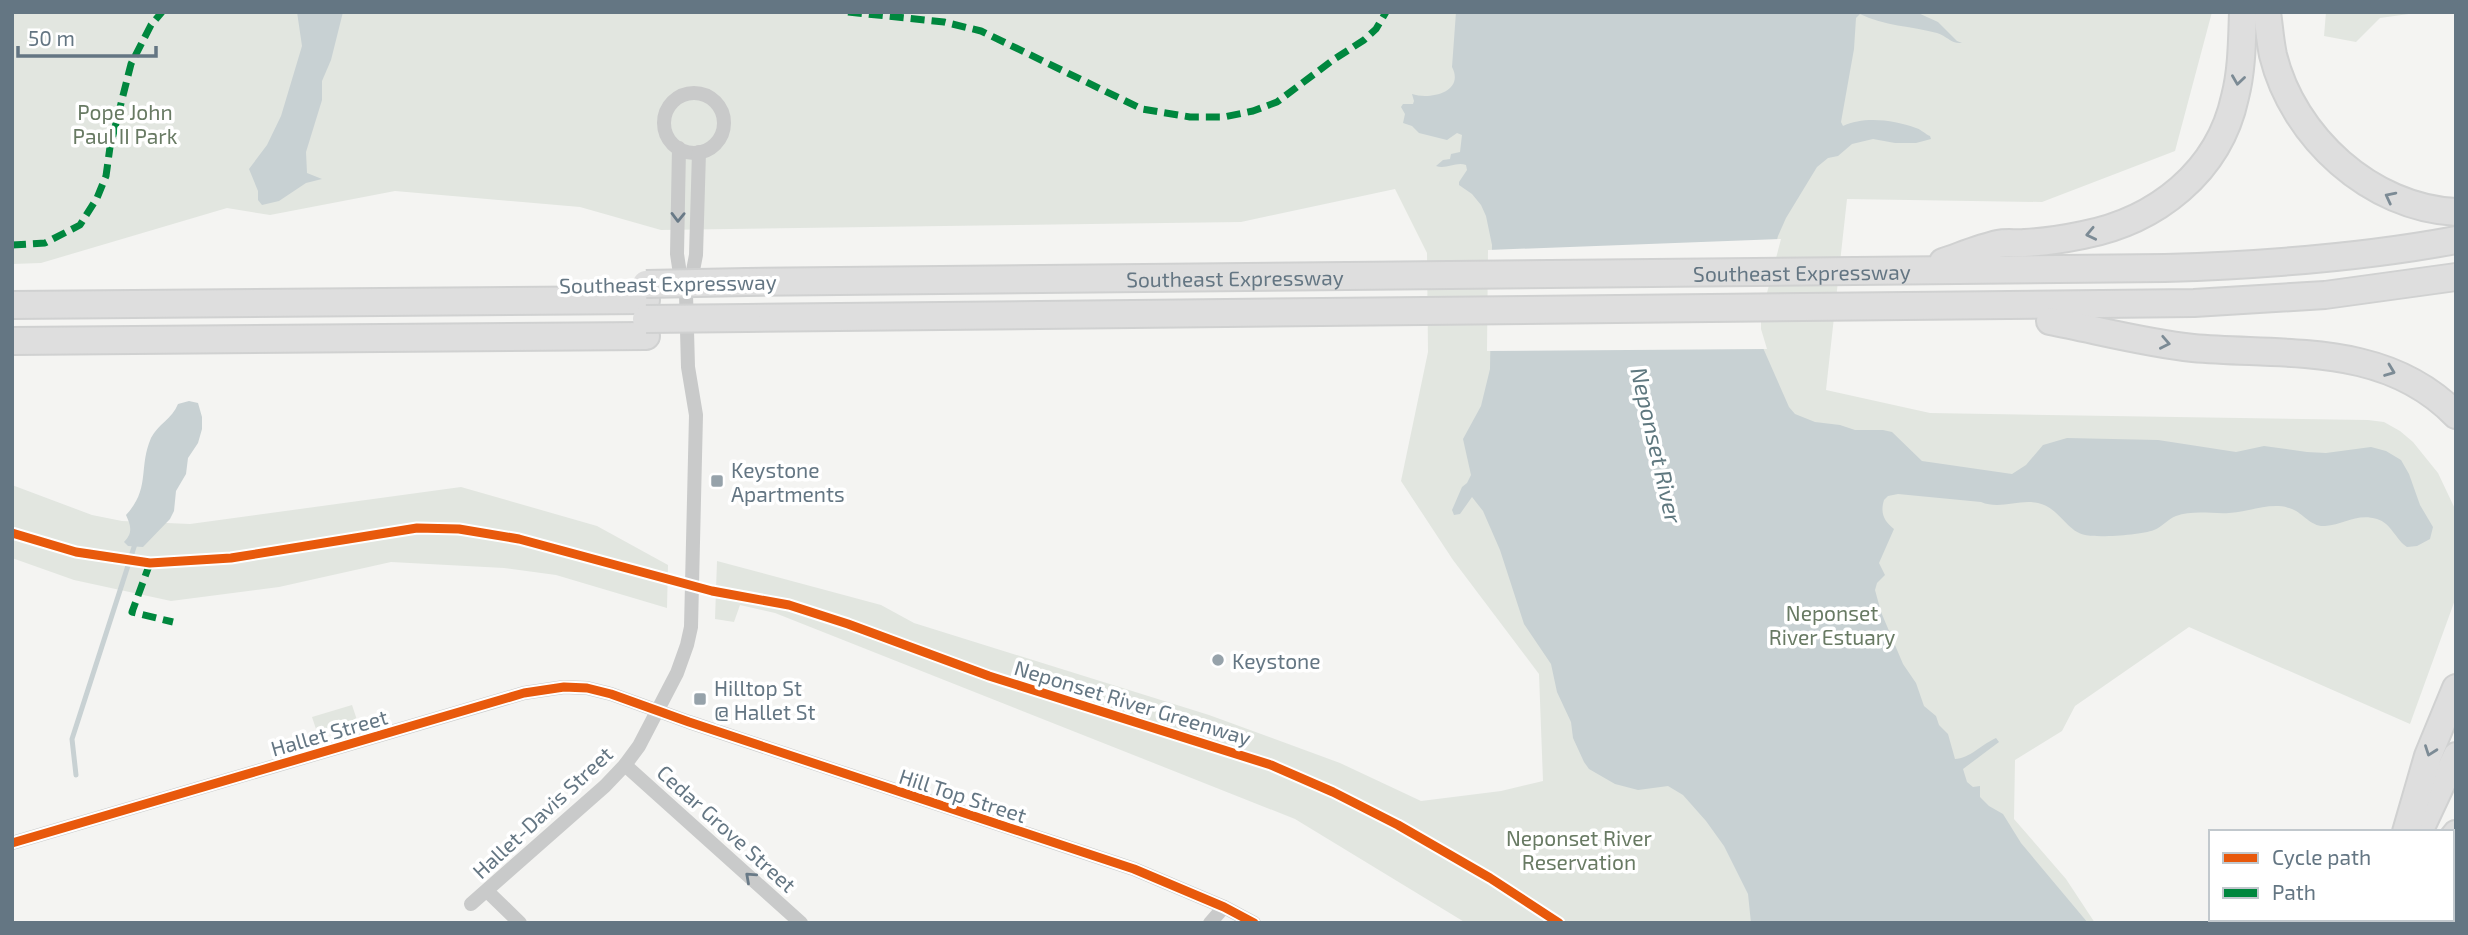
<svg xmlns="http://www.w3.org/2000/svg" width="2468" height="935" font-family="'Exo 2',sans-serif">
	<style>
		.green { fill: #e2e6e0 }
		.water { fill: #c8d1d3 }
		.pier { fill: #f4f4f2 }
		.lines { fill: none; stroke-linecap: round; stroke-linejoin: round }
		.stream { stroke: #c8d1d3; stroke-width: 5 }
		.trunk-casing { stroke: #d0d1d1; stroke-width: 28 }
		.motorway-casing { stroke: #d0d1d1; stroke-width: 30 }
		.minor { stroke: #c9caca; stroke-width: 14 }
		.trunk { stroke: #dedede; stroke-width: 24 }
		.motorway { stroke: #dedede; stroke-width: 26 }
		.motorway-bridge-casing { stroke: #d0d1d1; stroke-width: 30; stroke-linecap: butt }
		.motorway-bridge { stroke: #dedede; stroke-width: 26 }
		.quiet { stroke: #00873e; stroke-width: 7; stroke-dasharray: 14 7; stroke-linecap: butt }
		.cycleway-casing { stroke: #fff; stroke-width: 13 }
		.cycleway { stroke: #e8590c; stroke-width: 9 }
		.oneway { stroke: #7c8b95 }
		.oneway2 { stroke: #697a87 }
		.poi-dot { fill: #96a2aa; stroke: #fff; stroke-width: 2.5 }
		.labels { text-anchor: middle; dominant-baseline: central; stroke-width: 7; stroke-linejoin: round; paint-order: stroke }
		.park-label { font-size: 21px; fill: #687a63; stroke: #fff }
		.street-label { font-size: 21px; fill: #647683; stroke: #fff }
		.poi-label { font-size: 21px; fill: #647683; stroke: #fff; text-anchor: start }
		.water-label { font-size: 23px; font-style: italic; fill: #5f787f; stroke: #fff }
	</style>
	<rect width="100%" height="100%" fill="#f4f4f2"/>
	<g class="green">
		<polygon points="12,12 2212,12 2175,151 2042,202 1847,199 1826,390 1930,413 2368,420 2384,422 2400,431 2413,442 2438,473 2456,511 2456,597 2410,724 2189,627 2075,706 2062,731 2015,760 2014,819 2066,879 2095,923 1466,923 1295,819 775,613 740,605 734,622 715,619 717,561 881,605 914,623 1209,715 1340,763 1421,801 1501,791 1543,781 1539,674 1453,560 1401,481 1428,352 1427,253 1395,189 1241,222 661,230 580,207 395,191 270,215 227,208 41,263 12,264"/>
		<polygon points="2326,12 2423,12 2380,18 2356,42 2324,36"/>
		<polygon points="12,485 92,515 122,521 190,524 461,487 597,526 668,565 667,608 556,575 504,568 391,562 279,587 171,601 74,580 12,558"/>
		<polygon points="352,705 357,720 317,732 312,717"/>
	</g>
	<g class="water">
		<polygon points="297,12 343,12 331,60 322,81 322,100 306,152 307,173 322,179 306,183 279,201 262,205 258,200 258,191 249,169 267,145 281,116 302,46"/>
		<path d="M1456,12H1916L1938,22L1957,41L1962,43C1951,44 1947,36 1937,33C1911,26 1884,26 1860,14L1856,18L1854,49L1841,122L1843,126C1864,116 1894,120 1916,128C1922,130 1925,134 1930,136L1931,139L1916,143H1895L1873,139L1852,144L1838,156L1828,158L1817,167L1786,218L1778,236L1760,304V341L1789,407L1795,414L1815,422L1840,425L1855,430H1883L1892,432L1922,461L2012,474L2026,465L2043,445L2067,438L2158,440L2236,452L2264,446L2307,452L2326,453L2371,447L2386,451L2401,460L2409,474L2420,505L2433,527L2430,539L2417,546L2407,547C2396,540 2391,523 2377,519C2356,513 2344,525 2325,526C2311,527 2304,514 2292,509C2272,501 2250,512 2229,513C2213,514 2192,510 2176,516C2168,519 2162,527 2154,530C2141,535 2099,538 2085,535C2066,531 2060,508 2038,503C2018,499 2000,510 1981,502L1898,494L1888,496L1884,500C1880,513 1884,521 1894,529L1879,563L1885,575L1877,583L1875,590L1881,612L1903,664L1916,683L1924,706L1936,716L1939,725L1948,734L1955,759C1969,759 1982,744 1996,738L1999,742L1963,769L1967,782L1973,787L1980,786V797L1989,806L2003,814L2021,843L2088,923H1751L1748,894L1724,846L1706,821L1683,795L1668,786L1638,790L1615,784L1589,769L1584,762L1573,738L1571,722L1557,692L1551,664L1524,624L1500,550L1483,511L1472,497L1460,514L1454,515L1452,510L1462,487L1467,483L1471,475L1463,439L1481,406L1490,369L1492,245L1486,216L1481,205L1472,194L1459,185V182L1467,170L1466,165C1456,161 1446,170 1436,166L1443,160L1450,159L1451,154L1460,152L1462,135L1457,133L1447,140L1419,133L1412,126L1403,123L1405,114L1401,107L1403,104H1413L1414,101L1412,94C1430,100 1465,92 1452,67Z"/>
		<path d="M189,401L198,403L202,417V429L198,443L188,458L186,474L176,491L174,511L170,519L143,547L128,546L124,542C133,533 131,526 126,515C151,488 138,468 151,438C158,424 172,419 178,404Z"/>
	</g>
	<polygon class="pier" points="1781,239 1761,316 1761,329 1767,349 1487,351 1488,250"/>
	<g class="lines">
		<polyline class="stream" points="76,775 72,739 135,544"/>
		<defs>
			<g id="trunk">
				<polyline points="2420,832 2456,755"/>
				<polyline points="2384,923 2385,919"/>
				<polyline points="2405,923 2408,919"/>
			</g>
			<g id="motorway">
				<path d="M2267,12C2269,26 2270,41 2273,55C2293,137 2371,208 2456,212"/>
				<path d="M1943,262C1961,256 1980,248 1998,244C2007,242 2016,244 2025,243C2045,242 2064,239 2083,235C2156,221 2219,172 2235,97C2242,70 2242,40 2243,12"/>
				<path id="s1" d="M747,282L2165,268C2263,265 2360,258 2456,240"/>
				<polyline points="12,305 646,300"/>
				<polyline points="747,318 2194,303 2325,295 2456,277"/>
				<path d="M2050,321C2097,330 2145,343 2193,348C2286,356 2385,342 2456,415"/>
				<polyline points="12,341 646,336"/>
				<polyline points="2406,832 2428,756 2456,688"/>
				<polyline points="2452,839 2456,834"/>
			</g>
		</defs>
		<use href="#trunk" class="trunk-casing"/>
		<use href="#motorway" class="motorway-casing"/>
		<g class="minor">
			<circle cx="694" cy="123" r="30"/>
			<polyline points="690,286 696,255 699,152"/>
			<polyline points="625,765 801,923"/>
			<polyline points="12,843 524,693 564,687 587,688 611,694 689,722 1134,869 1224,907 1254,923"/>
			<polyline points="487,891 520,923"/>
			<polyline points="471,904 605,786 625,765 639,746 677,673 687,645 691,627 696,415 688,367 686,294 680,274 677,254 679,148"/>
			<polyline points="1210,923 1224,907"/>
		</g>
		<use href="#trunk" class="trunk"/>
		<use href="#motorway" class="motorway"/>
		<defs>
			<g id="motorway-bridge">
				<polyline points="646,284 747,282"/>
				<polyline points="646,319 747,318"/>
			</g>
		</defs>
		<use href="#motorway-bridge" class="motorway-bridge-casing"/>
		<use href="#motorway-bridge" class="motorway-bridge"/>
		<g class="quiet">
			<polyline points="848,12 944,22 981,31 1142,109 1190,117 1224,117 1253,111 1277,102 1333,60 1364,40 1376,29 1386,12"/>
			<polyline points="12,245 45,243 80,225 97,198 106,176 110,147 131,64 151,25 162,12"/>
			<polyline points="150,563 132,612 173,622"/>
		</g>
		<defs>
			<g id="cycleway">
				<polyline points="12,533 76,552 150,563 231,558 417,528 459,529 519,539 712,591 789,605 848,624 989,676 1271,765 1333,792 1398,825 1490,878 1559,923"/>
				<polyline points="12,843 524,693 564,687 587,688 611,694 689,722 1134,869 1224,907 1254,923"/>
			</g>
		</defs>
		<use href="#cycleway" class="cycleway-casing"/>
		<use href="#cycleway" class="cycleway"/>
	</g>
	<defs><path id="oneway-chevron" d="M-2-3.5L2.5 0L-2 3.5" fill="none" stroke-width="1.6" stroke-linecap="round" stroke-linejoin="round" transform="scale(1.75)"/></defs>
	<g class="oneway">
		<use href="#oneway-chevron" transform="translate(2238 80) rotate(98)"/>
		<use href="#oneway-chevron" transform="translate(2390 197) rotate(-153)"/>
		<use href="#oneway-chevron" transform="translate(2091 234) rotate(168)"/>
		<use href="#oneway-chevron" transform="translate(2165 343) rotate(11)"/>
		<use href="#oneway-chevron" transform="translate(2390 371) rotate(21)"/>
		<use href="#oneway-chevron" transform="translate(2430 751) rotate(110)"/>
	</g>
	<g class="oneway2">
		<use href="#oneway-chevron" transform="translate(678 217) rotate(91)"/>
		<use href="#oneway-chevron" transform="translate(750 877) rotate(-138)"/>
	</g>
	<g class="poi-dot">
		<rect x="710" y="474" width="14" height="14" rx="3.5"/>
		<circle cx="1218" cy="660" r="7"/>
		<rect x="693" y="692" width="14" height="14" rx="3.5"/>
	</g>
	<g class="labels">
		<g class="park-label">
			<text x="125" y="111">Pope John<tspan x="125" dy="24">Paul II Park</tspan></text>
			<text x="1832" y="612">Neponset<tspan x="1832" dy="24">River Estuary</tspan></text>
			<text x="1579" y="837">Neponset River<tspan x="1579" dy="24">Reservation</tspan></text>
		</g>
		<g class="street-label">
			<text stroke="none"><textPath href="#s1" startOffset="1055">Southeast Expressway</textPath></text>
			<text stroke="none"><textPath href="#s1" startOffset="488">Southeast Expressway</textPath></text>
			<text transform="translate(668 283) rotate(-1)">Southeast Expressway</text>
			<text transform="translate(1133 702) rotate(17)">Neponset River Greenway</text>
			<text transform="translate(329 732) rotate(-16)">Hallet Street</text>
			<text transform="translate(963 795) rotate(18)">Hill Top Street</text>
			<text transform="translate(542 812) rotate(-43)">Hallet-Davis Street</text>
			<text transform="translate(727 828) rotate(42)">Cedar Grove Street</text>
		</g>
		<g class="poi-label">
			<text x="731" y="469">Keystone<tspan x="731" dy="24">Apartments</tspan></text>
			<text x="1232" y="660">Keystone</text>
			<text x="714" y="687">Hilltop St<tspan x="714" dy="24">@ Hallet St</tspan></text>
		</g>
		<g class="water-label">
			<text transform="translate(1657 445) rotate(77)">Neponset River</text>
		</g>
	</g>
	<rect width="2468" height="935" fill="none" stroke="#647683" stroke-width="28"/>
	<rect x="2209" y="830" width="245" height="91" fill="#ffffff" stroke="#c1c8cd" stroke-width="2"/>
	<rect x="2223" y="853" width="35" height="10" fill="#e8590c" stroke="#c1c8cd" stroke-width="2"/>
	<text x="2272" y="865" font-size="21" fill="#647683">Cycle path</text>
	<rect x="2223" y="888" width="35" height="10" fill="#00873e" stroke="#c1c8cd" stroke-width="2"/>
	<text x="2272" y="900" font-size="21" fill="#647683">Path</text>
	<path d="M18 46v10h138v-10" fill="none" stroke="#647683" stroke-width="3.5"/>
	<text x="28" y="46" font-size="21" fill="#647683" stroke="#ffffff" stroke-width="5" paint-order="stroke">50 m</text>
</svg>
